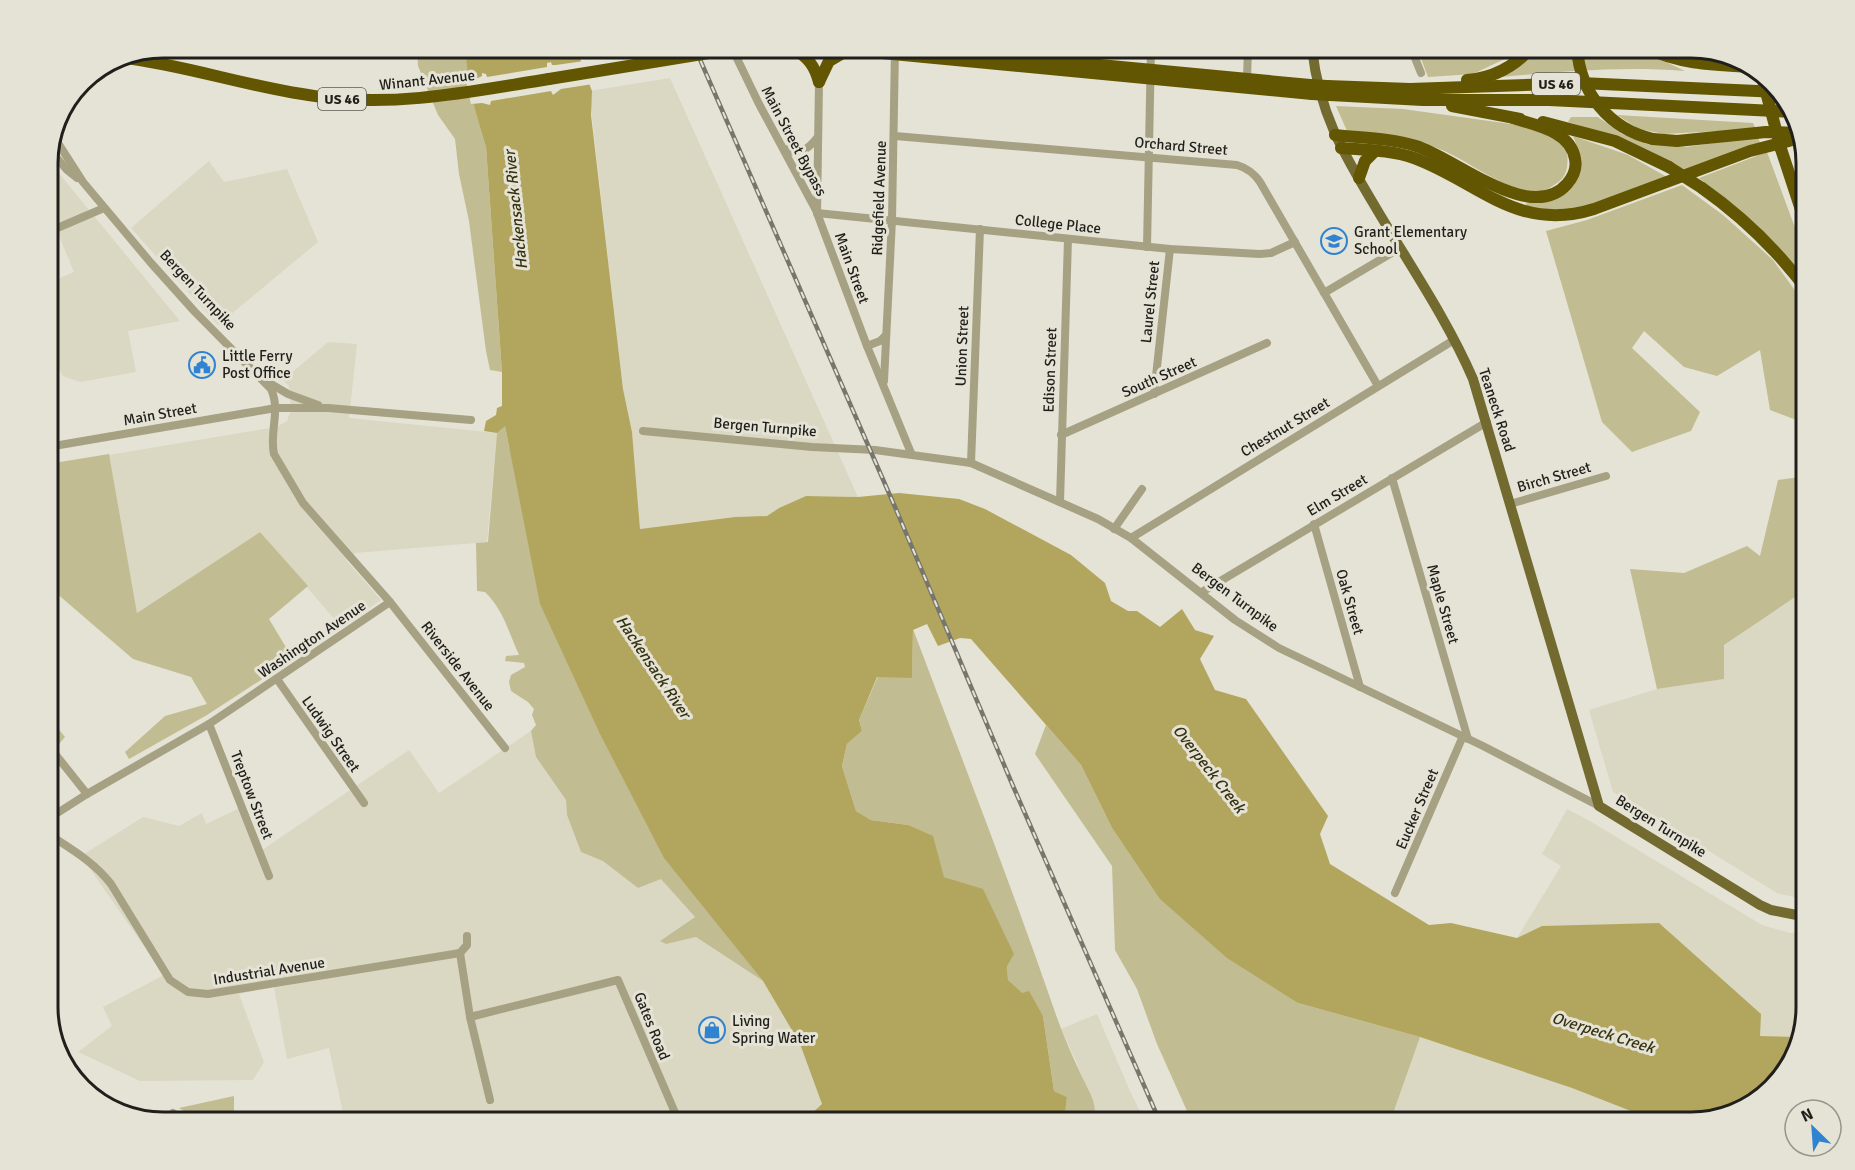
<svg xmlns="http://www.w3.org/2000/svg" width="1855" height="1170" font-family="Signika,sans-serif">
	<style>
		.built { fill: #dad7c3 }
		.green { fill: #c2bc92 }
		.water { fill: #b2a65f }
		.pier { fill: #e5e3d5 }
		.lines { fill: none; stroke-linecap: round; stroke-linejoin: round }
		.minor { stroke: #a6a183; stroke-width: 8 }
		.major { stroke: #736a30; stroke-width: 10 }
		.highway { stroke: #625602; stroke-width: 12 }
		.rail-casing { stroke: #77766d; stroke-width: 4.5 }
		.rail { stroke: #e5e3d5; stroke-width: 2; stroke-dasharray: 7; stroke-linecap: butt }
		.highway-bridge { stroke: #625602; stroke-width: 12 }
		.labels { text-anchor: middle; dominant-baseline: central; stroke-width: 6; stroke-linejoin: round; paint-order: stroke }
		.shield { fill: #e5e3d5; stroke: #5b5a53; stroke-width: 1.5 }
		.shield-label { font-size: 14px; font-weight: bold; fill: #201f1b }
		.street-label { font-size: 15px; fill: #201f1b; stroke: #e5e3d5 }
		.poi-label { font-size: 15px; fill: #201f1b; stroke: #e5e3d5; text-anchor: start }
		.water-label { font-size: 16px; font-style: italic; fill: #373212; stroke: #e5e3d5 }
		.rim { fill: none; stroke: #201f1b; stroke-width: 3 }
	</style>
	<rect width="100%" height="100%" fill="#e5e3d5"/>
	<g class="built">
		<polygon points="585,48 654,48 587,60"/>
		<polygon points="670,78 858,497 806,496 779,508 767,516 735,517 640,529 632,432 623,389 589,91"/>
		<polygon points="48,160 180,321 128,331 136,372 80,382 63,376 48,349 48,283 74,272 57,231 48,234"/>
		<polygon points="209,161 224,182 287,169 318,242 218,325 131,228"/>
		<polygon points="328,342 357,344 349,418 497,433 487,542 355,553 346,560 381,600 341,627 260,532 137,613 109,455 276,427 287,421 291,410 289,386 283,380"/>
		<polygon points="1804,590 1807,598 1807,896 1794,897 1777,893 1613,792 1589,710 1657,689 1723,679 1724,645"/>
		<polygon points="531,731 536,757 566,800 567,815 581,852 603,860 638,888 661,878 695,917 660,941 666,944 696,937 763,981 800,1044 822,1104 812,1113 826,1116 828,1122 345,1122 329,1048 287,1059 274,987 239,994 264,1062 253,1080 140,1081 78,1052 112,1026 103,1007 164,975 81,856 143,817 179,826 202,813 206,824 244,806 262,850 409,750 439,793"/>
		<polygon points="1567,809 1590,821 1762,925 1790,933 1807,932 1807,1007 1798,1037 1759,1036 1517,938 1561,866 1542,854"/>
		<polygon points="1097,1014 1130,1091 1145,1122 1097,1122 1092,1096 1085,1086 1077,1063 1061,1029"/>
		<polygon points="1420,1037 1572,1088 1659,1122 1390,1122"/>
	</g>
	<g class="green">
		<path d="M417,48H466C467,82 476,114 486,147L502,372L490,370L486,351L469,221L459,174L455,139L438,115L418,66Z"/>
		<polygon points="1417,48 1521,48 1511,56 1473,74 1428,77"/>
		<path d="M1536,48H1637L1685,71C1623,66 1564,71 1502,77Z"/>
		<polygon points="1665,48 1691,48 1727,59 1683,54"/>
		<path d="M1336,106L1403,109L1518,125L1552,136L1567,149C1568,164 1569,177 1554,185C1551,187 1546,190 1542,191C1509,196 1468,159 1437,148C1408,137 1378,134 1347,131Z"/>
		<polygon points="1617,115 1753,123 1756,129 1664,134 1639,129"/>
		<polygon points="1571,117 1598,117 1622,134 1646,144 1686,147 1758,137 1760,143 1685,170 1609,135 1568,122"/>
		<path d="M1573,136L1628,155L1667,177L1599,202L1565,211L1528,208L1526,203C1535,202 1546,202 1554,199C1583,188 1584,160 1573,136Z"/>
		<path d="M1767,152L1807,260V279C1773,241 1739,207 1699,178Z"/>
		<polygon points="1682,185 1723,215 1773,260 1807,307 1807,424 1770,410 1760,350 1717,376 1684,367 1644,331 1632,348 1700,412 1691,431 1632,452 1602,422 1546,231 1587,220"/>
		<path d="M505,425L509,447L717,922L763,981L696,937L666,944L660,941L695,917L661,879L638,888L603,861L581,852L567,815L566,800L536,757L531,731L536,725L532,715L534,709L528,702L511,691L509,682L511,675L525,667L524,663L505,661L506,656L519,655C509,633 503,609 485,592L477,591L476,543L488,542L497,433Z"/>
		<polygon points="109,454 137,613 260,532 308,586 269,619 293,659 207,715 129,759 125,752 165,716 207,704 191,677 133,659 48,586 48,464"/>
		<polygon points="1807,476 1807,589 1724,645 1724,679 1657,689 1630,569 1684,573 1747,546 1760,556 1778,480"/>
		<path d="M913,629C961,757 1011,884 1055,1012C1065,1041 1078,1069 1091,1095C1095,1103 1095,1114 1097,1122H1064L1067,1097L1054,1091L1043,1016L1008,980L1007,966L983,890L944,877L908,825L871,820L856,811L842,766L847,744L862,731L859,720L878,676L912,677Z"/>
		<polygon points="48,716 65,737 53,751 48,745"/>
		<polygon points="1046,725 1081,765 1111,826 1298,1003 1420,1037 1390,1122 1192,1122 1157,1044 1137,989 1115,950 1112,866 1035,754"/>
		<polygon points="234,1096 234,1119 239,1122 202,1122 179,1108"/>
	</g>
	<path class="water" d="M466,48H579L581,62L592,91L591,115L623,389L632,432L640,529L735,517L767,516L779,508L806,496L858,497L899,493L959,499L985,509L1071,555L1105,583L1111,601L1128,611H1137L1160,627L1182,609L1195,630L1214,636L1200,659L1215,690L1246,699L1328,816L1320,834L1330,864L1429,925L1451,923L1517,938L1542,926L1659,923L1761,1014L1760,1036L1798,1037L1788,1070L1749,1107L1692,1122H1659L1572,1088L1420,1037L1298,1003L1227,958L1160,899L1111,826L1081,765L971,639L960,638L938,646L927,624L913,630L912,678L877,677L859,720L862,731L847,744L842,766L856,811L871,820L908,825L933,836L944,877L983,889L1014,954L1007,966L1008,980L1022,993L1029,991L1043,1016L1054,1091L1067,1097L1064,1122H828L826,1116L811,1114L822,1104L800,1044L763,981L664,858L600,734L540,604L505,426L497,433L484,431L486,421L496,415L497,408L502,406V372L486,147C476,114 466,82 466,48Z"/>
	<polygon class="pier" points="584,61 593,84 561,89 553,95 551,91 491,101 490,105 482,103 471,104 466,80 478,78 482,76 482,73 486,74 487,77 547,67 547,63 551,62 552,65 556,65"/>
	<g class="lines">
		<g class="minor">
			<polyline points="732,48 759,104 817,212"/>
			<polyline points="1411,48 1421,73"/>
			<polyline points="1062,61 1062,48"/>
			<polyline points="1247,79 1248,48"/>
			<polyline points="819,82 817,213 867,346 911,453"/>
			<path d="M895,136L1237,165C1247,168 1254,173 1260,182L1378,386"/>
			<path d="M785,149C799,157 808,149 817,138"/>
			<polyline points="51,151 67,170 77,178"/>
			<polyline points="817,213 1170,249 1260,254 1271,253 1295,242"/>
			<polyline points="48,232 104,208"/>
			<polyline points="1147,247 1151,48"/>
			<polyline points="1324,293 1400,248"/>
			<polyline points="867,346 880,341 886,335"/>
			<polyline points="266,381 288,394 318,405"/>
			<polyline points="884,381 892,220 895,48"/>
			<polyline points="1154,394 1170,249"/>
			<polyline points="643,431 812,447 875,450 971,463 1098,519 1131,538 1235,620 1279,648 1483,746 1599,806"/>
			<polyline points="1061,435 1267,343"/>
			<polyline points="48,447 276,408 328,408 471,420"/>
			<polyline points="971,463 980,229"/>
			<polyline points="1392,478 1468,739"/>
			<polyline points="1060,502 1068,239"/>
			<polyline points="1510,504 1606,476"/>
			<polyline points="1314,524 1360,687"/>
			<polyline points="1114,529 1142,489"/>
			<polyline points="1131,538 1454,340"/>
			<polyline points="1202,592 1487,422"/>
			<polyline points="390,602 505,748"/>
			<polyline points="277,679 364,803"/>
			<polyline points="209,724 269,876"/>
			<polyline points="48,745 87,794"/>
			<path d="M48,819L87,794L209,724L390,602L303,503L274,454C269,432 281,411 271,389L195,312L151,263L83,182L56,140"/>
			<path d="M48,834C71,849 94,862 111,884L170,980L188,992L208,994L460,953L467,945V936"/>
			<polyline points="1395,893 1463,736"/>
			<polyline points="460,953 470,1017 490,1100"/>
			<polyline points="470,1017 618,980 679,1122"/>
			<polyline points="169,1122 173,1113"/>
		</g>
		<path class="major" d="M1312,48C1319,113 1343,153 1376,208C1409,264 1447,319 1473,379L1599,806L1760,905L1771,910L1807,917"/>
		<g class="highway">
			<polyline points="754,48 761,50 808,48 851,50 1312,94"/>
			<polyline points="922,48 1310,85"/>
			<path d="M1647,48C1680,65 1718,65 1754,67"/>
			<path d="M793,49C808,56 815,67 819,82"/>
			<path d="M119,57C188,65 253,89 322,97C399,107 473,91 549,79"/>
			<path d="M1467,80C1493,78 1514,67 1531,48"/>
			<polyline points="819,82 829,61 846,51"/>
			<polyline points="1327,86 1410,89 1580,83 1779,92"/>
			<polyline points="1330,95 1423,100 1549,100 1793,112"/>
			<polyline points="1452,106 1520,119"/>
			<polyline points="1543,122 1615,141 1669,167"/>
			<path d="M1335,135C1362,138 1390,138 1416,146C1455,158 1531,225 1567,184C1573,177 1577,168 1575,159C1571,131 1535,125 1513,118"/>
			<polyline points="1653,139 1677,141 1766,132 1799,133"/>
			<path d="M1341,148C1365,150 1391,150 1414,158C1479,182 1517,233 1594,209L1750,151L1800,138"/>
			<polyline points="1781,149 1807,228"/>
			<polyline points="1359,178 1365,161 1375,151"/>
			<path d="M1702,188C1743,217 1777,250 1807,290"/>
		</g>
		<defs>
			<polyline id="rail" points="695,48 895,507 1013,786 1160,1122"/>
		</defs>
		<use href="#rail" class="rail-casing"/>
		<use href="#rail" class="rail"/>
		<g class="highway-bridge">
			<path d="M1577,48C1580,93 1609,129 1653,139"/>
			<polyline points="1761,73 1781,149"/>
			<polyline points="549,79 739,48"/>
			<polyline points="1310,85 1327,86"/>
			<polyline points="1312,94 1330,95"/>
			<polyline points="1669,167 1702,188"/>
		</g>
	</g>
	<defs>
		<symbol id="school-ring" viewBox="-11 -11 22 22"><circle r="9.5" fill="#e5e3d5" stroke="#2f83d1" stroke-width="1.5"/><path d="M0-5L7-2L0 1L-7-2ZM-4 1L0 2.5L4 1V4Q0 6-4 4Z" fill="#2f83d1"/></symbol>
		<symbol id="civic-ring" viewBox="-11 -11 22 22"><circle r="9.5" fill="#e5e3d5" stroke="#2f83d1" stroke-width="1.5"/><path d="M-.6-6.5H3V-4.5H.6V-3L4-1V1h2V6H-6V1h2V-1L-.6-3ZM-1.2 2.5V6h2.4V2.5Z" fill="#2f83d1"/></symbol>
		<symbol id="shop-ring" viewBox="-11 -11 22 22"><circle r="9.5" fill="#e5e3d5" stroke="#2f83d1" stroke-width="1.5"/><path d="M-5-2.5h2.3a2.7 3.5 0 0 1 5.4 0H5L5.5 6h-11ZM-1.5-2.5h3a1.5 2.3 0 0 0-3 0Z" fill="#2f83d1"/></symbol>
	</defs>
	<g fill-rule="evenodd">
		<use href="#school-ring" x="1319" y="226" width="30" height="30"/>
		<use href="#civic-ring" x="187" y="350" width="30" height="30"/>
		<use href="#shop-ring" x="697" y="1015" width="30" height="30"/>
	</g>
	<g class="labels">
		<g class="shield">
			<rect x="1532" y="73" width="48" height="22" rx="4.5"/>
			<rect x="318" y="88" width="48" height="22" rx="4.5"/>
		</g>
		<g class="shield-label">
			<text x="1556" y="84">US 46</text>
			<text x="342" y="99">US 46</text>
		</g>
		<g class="street-label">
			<text transform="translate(427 80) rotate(-6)">Winant Avenue</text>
			<text transform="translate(794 141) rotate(62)">Main Street Bypass</text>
			<text transform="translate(1181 146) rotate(5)">Orchard Street</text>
			<text transform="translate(879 198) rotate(-88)">Ridgefield Avenue</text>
			<text transform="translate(1058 224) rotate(6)">College Place</text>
			<text transform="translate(852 268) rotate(70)">Main Street</text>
			<text transform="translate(198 290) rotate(47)">Bergen Turnpike</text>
			<text transform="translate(1150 302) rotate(-84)">Laurel Street</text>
			<text transform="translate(962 346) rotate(-88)">Union Street</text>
			<text transform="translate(1050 370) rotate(-88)">Edison Street</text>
			<text transform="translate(1159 377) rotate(-24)">South Street</text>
			<text transform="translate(1497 410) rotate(72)">Teaneck Road</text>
			<text transform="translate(160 414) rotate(-10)">Main Street</text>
			<text transform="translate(765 427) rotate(5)">Bergen Turnpike</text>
			<text transform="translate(1285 427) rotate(-31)">Chestnut Street</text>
			<text transform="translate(1554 477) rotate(-16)">Birch Street</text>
			<text transform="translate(1337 495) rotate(-31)">Elm Street</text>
			<text transform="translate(1235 597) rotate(37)">Bergen Turnpike</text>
			<text transform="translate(1350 602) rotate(74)">Oak Street</text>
			<text transform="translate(1443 604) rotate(74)">Maple Street</text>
			<text transform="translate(312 639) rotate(-34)">Washington Avenue</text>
			<text transform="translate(458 666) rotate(52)">Riverside Avenue</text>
			<text transform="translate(331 734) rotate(55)">Ludwig Street</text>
			<text transform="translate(252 795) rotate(69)">Treptow Street</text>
			<text transform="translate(1417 809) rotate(-67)">Eucker Street</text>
			<text transform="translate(1661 826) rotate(32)">Bergen Turnpike</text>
			<text transform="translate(269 971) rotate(-9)">Industrial Avenue</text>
			<text transform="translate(652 1026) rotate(68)">Gates Road</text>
		</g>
		<g class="poi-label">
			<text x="1354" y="232">Grant Elementary<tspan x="1354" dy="17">School</tspan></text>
			<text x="222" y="356">Little Ferry<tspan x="222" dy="17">Post Office</tspan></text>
			<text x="732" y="1021">Living<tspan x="732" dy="17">Spring Water</tspan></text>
		</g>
		<g class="water-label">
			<text transform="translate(516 210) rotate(-96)">Hackensack River</text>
			<text transform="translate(653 667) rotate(56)">Hackensack River</text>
			<text transform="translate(1209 769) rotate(52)">Overpeck Creek</text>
			<text transform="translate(1603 1033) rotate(17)">Overpeck Creek</text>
		</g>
	</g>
	<path d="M0 0H1855V1170H0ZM163 58H1691A105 105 0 0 1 1796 163V1007A105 105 0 0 1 1691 1112H163A105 105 0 0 1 58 1007V163A105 105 0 0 1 163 58Z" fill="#e5e3d5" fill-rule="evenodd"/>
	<path class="rim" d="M163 58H1691A105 105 0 0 1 1796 163V1007A105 105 0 0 1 1691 1112H163A105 105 0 0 1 58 1007V163A105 105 0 0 1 163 58Z"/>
	<g transform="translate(1813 1128) rotate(335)"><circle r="28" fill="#e5e3d5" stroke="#96958b" stroke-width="1.5"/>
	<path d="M0-4.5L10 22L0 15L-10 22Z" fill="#2f83d1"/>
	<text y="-9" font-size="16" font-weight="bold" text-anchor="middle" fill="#201f1b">N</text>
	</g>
</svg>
